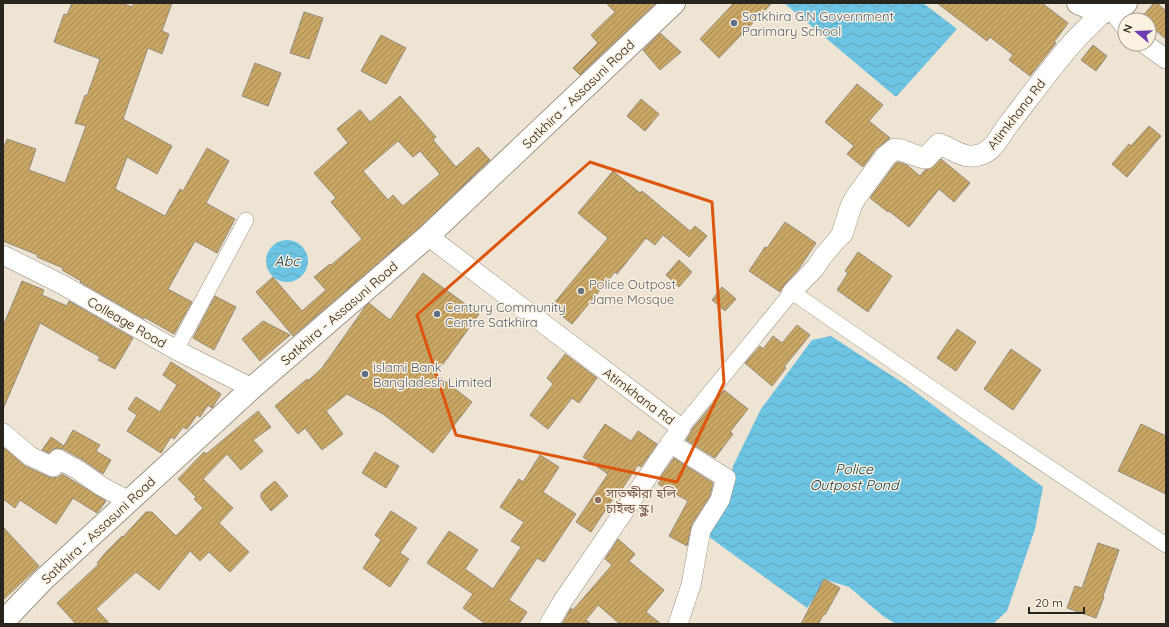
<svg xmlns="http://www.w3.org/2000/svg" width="1169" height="627" font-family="Quicksand,'Noto Sans Bengali',sans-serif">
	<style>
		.water { fill: url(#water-waves) }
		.building { fill: url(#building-hatch); stroke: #958c7c; fill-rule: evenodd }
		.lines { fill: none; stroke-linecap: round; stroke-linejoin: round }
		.minor-casing { stroke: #9d9484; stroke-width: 16 }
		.tertiary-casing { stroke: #9d9484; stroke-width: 20 }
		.secondary-casing { stroke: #9d9484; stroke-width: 22 }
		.primary-casing { stroke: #9d9484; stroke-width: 24 }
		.minor { stroke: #fff; stroke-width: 15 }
		.tertiary { stroke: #fff; stroke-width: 19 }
		.secondary { stroke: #fff; stroke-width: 21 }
		.primary { stroke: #fff; stroke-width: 22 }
		.marked { fill: none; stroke: #de560d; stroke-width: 3; stroke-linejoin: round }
		.service-dot { fill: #5c6f8a; stroke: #fbf1e0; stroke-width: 1.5 }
		.worship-dot { fill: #6b7280; stroke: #fbf1e0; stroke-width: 1.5 }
		.education-dot { fill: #8d6e63; stroke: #fbf1e0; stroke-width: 1.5 }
		.labels { text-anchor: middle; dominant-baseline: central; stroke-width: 3; stroke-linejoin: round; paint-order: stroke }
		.service-label { font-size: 13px; fill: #4e5e75; stroke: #fbf1e0; text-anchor: start }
		.street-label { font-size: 13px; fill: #28251e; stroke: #fbf1e0 }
		.worship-label { font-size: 13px; fill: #5b616d; stroke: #fbf1e0; text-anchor: start }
		.education-label { font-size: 13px; fill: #785e54; stroke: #fbf1e0; text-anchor: start }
		.water-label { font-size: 14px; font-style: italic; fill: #0a3441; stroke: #fbf1e0 }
	</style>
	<defs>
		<pattern id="water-waves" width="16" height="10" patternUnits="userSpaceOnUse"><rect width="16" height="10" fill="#6cc3e2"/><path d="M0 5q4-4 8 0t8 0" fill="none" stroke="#5ea7c1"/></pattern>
		<pattern id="building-hatch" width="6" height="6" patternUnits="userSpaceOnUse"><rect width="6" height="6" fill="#c9a663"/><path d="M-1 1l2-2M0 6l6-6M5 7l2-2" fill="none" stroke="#a38751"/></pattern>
	</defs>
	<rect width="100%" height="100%" fill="#ede4d3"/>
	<g class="water">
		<polygon points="784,3 923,3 957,29 896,97"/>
		<circle cx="287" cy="261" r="21"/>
		<polygon points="831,336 906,385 1043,487 1035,529 1007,611 993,624 896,624 883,616 849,587 827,580 807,608 701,531 728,493 733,466 761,409 812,340"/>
	</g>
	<g class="building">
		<polygon points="72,3 121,3 132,7 134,3 172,3 162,31 169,34 162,54 148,48 123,119 172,146 157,174 127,157 115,189 165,216 180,189 183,191 207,148 229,161 206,203 235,219 217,253 195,241 168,289 192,302 174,334 144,317 144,319 80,282 81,281 62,270 63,268 37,257 38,255 3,241 3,150 7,139 36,149 29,170 65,183 86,126 75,123 85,95 87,96 100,59 54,42 64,14 67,15"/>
		<polygon points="606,3 656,3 580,75 573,68 598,43 591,35 615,12"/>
		<polygon points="734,3 772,3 719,58 700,39"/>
		<polygon points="937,3 1042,3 1068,23 1054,42 1056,43 1030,76 1009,60 1013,55 990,37 987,41"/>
		<polygon points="1154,3 1157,3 1166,11 1166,39 1149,25 1149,20 1144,20 1141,18"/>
		<polygon points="304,12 323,18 309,59 290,53"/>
		<polygon points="660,33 681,52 660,70 643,50"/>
		<polygon points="381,35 406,48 386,84 361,71"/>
		<polygon points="1093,45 1107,56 1096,71 1081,60"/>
		<polygon points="255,63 281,73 268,106 242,96"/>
		<polygon points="857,84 883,105 869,121 890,138 876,149 863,167 847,154 854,146 825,122"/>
		<path d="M400,96L436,137L433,140L456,167L478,147L490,160L420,227L293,336L256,292L273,277L302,311L326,290L314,277L330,264L331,265L362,239L331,202L336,198L314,173L348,143L337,129L360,110L370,122ZM398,141L413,157L420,151L440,174L403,206L393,195L388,200L363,171Z"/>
		<polygon points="641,99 659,114 645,131 627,116"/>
		<polygon points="1149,126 1161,136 1127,177 1112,164 1129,144 1131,146"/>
		<polygon points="941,159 970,183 954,202 939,189 909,227 889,211 888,212 870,198 895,164 898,162 907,165 920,176 925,170 930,169"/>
		<polygon points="613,171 640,193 642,191 690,231 695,226 707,236 689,257 663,235 655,245 646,238 617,274 615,272 572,324 551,307 608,238 578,213"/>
		<polygon points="785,222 816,243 798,270 784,285 780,292 749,271 765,247 767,248"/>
		<polygon points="858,252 892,276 868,312 837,290 848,273 845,271"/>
		<polygon points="679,260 692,272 679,287 666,275"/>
		<polygon points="423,273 479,314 436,374 472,402 433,453 383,414 347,394 326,411 343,434 322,450 305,428 298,434 275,406 307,379 308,381 322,368 365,307 369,303 390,320"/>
		<polygon points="22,281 44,290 42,295 67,306 69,301 133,338 115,369 98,360 100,357 40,323 3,409 3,326"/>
		<polygon points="722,287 736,299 725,311 712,300"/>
		<polygon points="215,296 236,307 214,350 193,338"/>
		<polygon points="263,321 290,335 260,361 242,339"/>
		<polygon points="797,325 810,335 784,367 786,368 772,386 745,363 760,346 763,349 773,336 782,343"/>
		<polygon points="957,329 976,342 956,371 937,358"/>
		<polygon points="1011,349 1041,370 1013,410 984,389"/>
		<polygon points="565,354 597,378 579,403 572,398 548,429 530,415 553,384 547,378"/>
		<polygon points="171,362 221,394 212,408 208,405 200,417 197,415 187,429 183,427 174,439 171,437 161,453 127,431 137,415 128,409 136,397 160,412 177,385 163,375"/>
		<polygon points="724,390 748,409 730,432 733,434 715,458 686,440 690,434 692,429"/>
		<polygon points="258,411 271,427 253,440 263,451 241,470 227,454 203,479 233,508 219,523 249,552 230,572 209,552 200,561 190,551 159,590 136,572 96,609 110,624 76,624 57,603 99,564 97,563 108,550 122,536 123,537 146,512 152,512 176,536 203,508 194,499 196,497 178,479 204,452 206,454"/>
		<polygon points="605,424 631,441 638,431 657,444 641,467 638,465 622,489 620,488 591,532 576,522 608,474 583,457"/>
		<polygon points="1141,424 1166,436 1166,494 1118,471"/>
		<polygon points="73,430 100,445 96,451 111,460 103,474 83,460 63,449 58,448 53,449 49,453 42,450 51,437 64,446"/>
		<polygon points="3,447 25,466 49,477 54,478 58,477 62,474 106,501 97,513 73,498 56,524 20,500 15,508 3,499"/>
		<polygon points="375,452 399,466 386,488 362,473"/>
		<polygon points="540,455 559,467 543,492 576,514 544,562 537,558 509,600 527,612 519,624 486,624 463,608 473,594 427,563 449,531 478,550 465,569 493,589 521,547 511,541 524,522 500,507 519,479 523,482"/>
		<polygon points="674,458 713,483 710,496 692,524 687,546 669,536 688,501 658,484 661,480 659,479"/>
		<polygon points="275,481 288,496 271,511 261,498 261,493"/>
		<polygon points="391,511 417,528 400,553 409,559 390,587 363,568 381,540 375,535"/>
		<polygon points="3,527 39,566 3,600"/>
		<polygon points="618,539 635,554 629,561 664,590 646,612 661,624 620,624 598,605 586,620 591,624 562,624 571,608 573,610 612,565 605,559"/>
		<polygon points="1098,543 1119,550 1103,596 1104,597 1096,618 1067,608 1075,586 1082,588"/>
		<polygon points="824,579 840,588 825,615 824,614 818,624 801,624"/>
	</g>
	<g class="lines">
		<defs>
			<g id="minor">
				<polyline points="176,350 246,220"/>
				<polyline points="681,428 792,292 981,422 1166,545"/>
			</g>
			<g id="tertiary">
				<polyline points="1112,9 1125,27"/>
				<polyline points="1145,44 1166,59"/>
				<polyline points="428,236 681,428 562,602 549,624"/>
				<polyline points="3,255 63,285 176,350 252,388"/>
				<polyline points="792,292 815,268 823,256 842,234"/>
				<polyline points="3,433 30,456 53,467 58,459 78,470 101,486 129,501"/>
				<polyline points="670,443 726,478 720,500 701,530 691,585 678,624"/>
			</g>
			<path id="secondary" d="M842,234L851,206L856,197L886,156L895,149C906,150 915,157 926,158L939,144C954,149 965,161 982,154C995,149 1000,135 1008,125C1028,99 1047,73 1068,48C1079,35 1091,24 1102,13"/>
			<g id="primary">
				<polyline points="1078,3 1102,13 1125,4 1126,3"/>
				<polyline points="3,622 43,580 252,388 428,236 674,3"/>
			</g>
		</defs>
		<use href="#minor" class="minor-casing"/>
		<use href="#tertiary" class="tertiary-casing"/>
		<use href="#secondary" class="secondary-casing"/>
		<use href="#primary" class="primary-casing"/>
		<use href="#minor" class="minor"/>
		<use href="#tertiary" class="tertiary"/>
		<use href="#secondary" class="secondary"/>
		<use href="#primary" class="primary"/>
	</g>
	<path class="marked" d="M590,162L712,202L724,383L677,482L456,435L417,315Z"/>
	<g class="service-dot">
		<circle cx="734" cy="23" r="4"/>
		<circle cx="437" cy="314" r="4"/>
		<circle cx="365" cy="374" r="4"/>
	</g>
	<circle class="worship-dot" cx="581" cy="291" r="4"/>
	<circle class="education-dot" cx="598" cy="500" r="4"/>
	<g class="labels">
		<g class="service-label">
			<text x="742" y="16">Satkhira G.N Government<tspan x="742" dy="15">Parimary School</tspan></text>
			<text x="445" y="307">Century Community<tspan x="445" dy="15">Centre Satkhira</tspan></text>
			<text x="373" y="367">islami Bank<tspan x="373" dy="15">Bangladesh Limited</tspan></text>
		</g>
		<g class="street-label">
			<text transform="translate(578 94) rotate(-44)">Satkhira - Assasuni Road</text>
			<text transform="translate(1016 114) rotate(-52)">Atimkhana Rd</text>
			<text transform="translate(339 313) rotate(-41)">Satkhira - Assasuni Road</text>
			<text transform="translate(127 322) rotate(30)">Colleage Road</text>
			<text transform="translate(639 396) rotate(37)">Atimkhana Rd</text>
			<text transform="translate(98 530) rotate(-43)">Satkhira - Assasuni Road</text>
		</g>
		<g class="worship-label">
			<text x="589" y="284">Police Outpost<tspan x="589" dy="15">Jame Mosque</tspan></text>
		</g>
		<g class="education-label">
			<text x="606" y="493">সাতক্ষীরা হলি<tspan x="606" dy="15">চাইল্ড স্কুল।</tspan></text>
		</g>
		<g class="water-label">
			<text x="287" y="261">Abc</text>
			<text x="854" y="469">Police<tspan x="854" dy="16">Outpost Pond</tspan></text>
		</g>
	</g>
	<rect width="1169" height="627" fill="none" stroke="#28251e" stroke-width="8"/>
	<g transform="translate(1137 32) rotate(289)"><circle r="19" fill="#fbf1e0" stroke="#a79f92"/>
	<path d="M0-3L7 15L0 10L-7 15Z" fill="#6d3bb2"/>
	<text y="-6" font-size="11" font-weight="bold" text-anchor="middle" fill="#28251e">N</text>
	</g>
	<path d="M1029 607v6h55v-6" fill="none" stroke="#28251e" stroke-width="2"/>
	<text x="1035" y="607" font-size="12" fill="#28251e" stroke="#fbf1e0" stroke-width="3" paint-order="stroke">20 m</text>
</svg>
